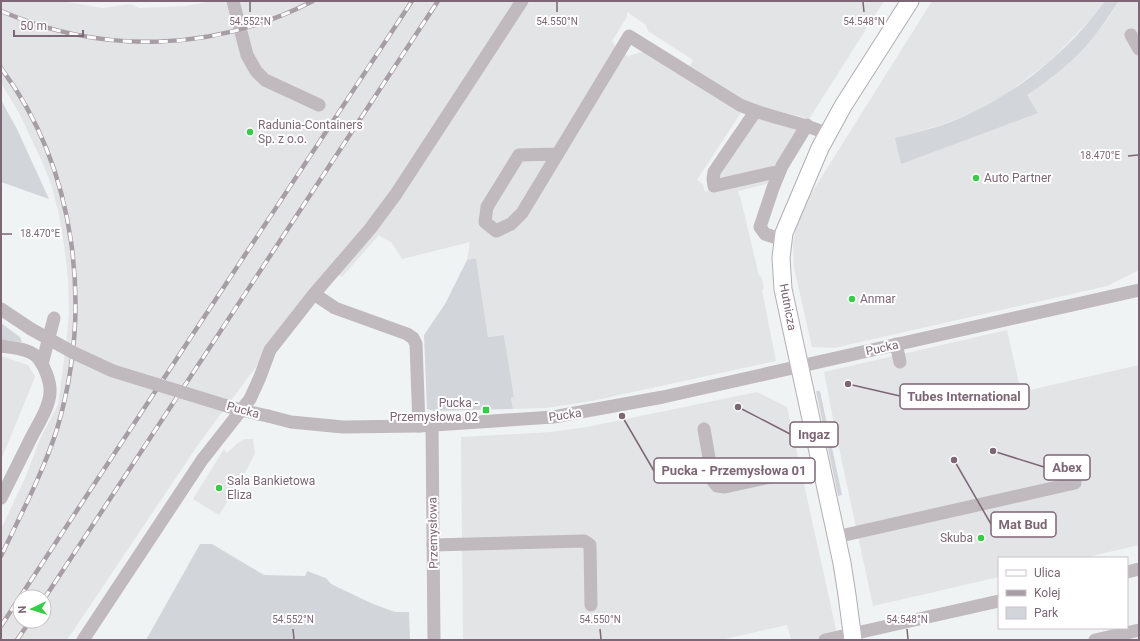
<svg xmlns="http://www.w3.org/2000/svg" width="1140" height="641" font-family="Roboto,sans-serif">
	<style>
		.built { fill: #e3e4e5; fill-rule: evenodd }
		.green { fill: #d2d6da }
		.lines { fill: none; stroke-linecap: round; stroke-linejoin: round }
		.major-casing { stroke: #b4adb2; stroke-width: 19 }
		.minor { stroke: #c0b9bd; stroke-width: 13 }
		.major { stroke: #fff; stroke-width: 17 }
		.rail-casing { stroke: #a79da4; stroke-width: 4.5 }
		.rail { stroke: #fff; stroke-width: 3; stroke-dasharray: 9; stroke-linecap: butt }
		.minor-bridge { stroke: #c0b9bd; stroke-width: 13 }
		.ticks { fill: none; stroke: #7d6676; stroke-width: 1.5 }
		.poi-dot { fill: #38cb47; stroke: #fff; stroke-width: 1.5 }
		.labels { text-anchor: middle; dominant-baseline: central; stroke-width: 4; stroke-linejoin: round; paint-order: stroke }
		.poi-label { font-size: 12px; fill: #7d6676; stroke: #fff; text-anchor: start }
		.street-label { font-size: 12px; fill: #7d6676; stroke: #fff }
		.ticks-label { font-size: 10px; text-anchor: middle; fill: #7d6676; stroke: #fff; stroke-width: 4; stroke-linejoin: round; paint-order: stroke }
		.leader { fill: none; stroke: #7d6676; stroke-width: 1.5 }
		.callout-dot { fill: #7d6676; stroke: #fff; stroke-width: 1.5 }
		.callout { fill: #fff; stroke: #7d6676; stroke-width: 1.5 }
		.callout-label { font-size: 13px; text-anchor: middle; font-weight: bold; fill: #7d6676 }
	</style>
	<rect width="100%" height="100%" fill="#f0f3f3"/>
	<g class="built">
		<path d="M1,1H62L102,8L130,4L139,8L185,6L213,1H224L229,4L240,1H884L809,119L749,104L690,66L693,60L648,31L646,25L627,12V17L612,41L619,51L629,57L631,55L646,51L742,111L697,180L703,184L705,192L707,191L754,118L756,117L803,130L771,183L738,191L739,196H740L759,276H761L764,288L762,290L776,361L592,401L546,408L513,409L511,398L514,397L504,335L488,337L476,258L467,260L470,242L402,259L392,243L379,235L342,277L329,269L200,442L67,640H1V529L26,476L40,439L58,405L66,346L69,313L68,279L64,244L59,215L52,187L43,164L31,138L19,113L1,83ZM20,597H44V621H20Z"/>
		<polygon points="932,1 1105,1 1091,19 1050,61 1003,96 978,110 947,123 896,138 1038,113 1027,95 1050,79 1091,40 1107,20 1119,1 1139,1 1139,270 1107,286 834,348 812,347 794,268 793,242 799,216 809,197"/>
		<polygon points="1007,330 1021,392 1139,365 1139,545 1083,558 999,558 999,577 873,606 836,434 824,372"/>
		<polygon points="1,356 28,365 35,377 1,460"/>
		<polygon points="757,392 787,407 837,634 812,640 791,640 787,625 720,640 463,640 461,437 551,432 587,427"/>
		<polygon points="245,439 253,439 255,454 242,478 219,515 193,499 224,449 227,453 238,443"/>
	</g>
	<g class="green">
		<path d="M1105,1H1119C1110,14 1102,27 1092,39C1075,60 1050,80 1027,95L1038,113L901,164L895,138C913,133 931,129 948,123C1010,99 1066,55 1105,1Z"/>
		<polygon points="1,100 17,129 49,199 1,182"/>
		<polygon points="476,258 488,337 504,335 514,397 511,398 513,409 434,411 427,409 424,335 445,304 467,260"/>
		<polygon points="1,323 20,337 22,342 1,340"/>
		<polygon points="816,391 820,391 842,495 838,496"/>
		<polygon points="200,544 212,544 264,575 305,576 307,571 326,578 331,584 373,604 395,612 409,612 410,640 146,640"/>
	</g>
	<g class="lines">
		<defs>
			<polyline id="major" points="853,640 847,595 842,563 783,289 781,258 784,233 820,148 843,106 910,1"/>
		</defs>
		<use href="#major" class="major-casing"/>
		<g class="minor">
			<polyline points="233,1 247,55 256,71 265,80 319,105"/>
			<polyline points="1131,35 1139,49"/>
			<polyline points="755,112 714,172 713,179 714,186 771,173 779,172"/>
			<path d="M557,154L519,155L487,207L485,222L496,231L511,224L522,213L629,36L740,105C769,118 799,121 828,134"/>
			<polyline points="783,240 765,234 760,227 773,188 782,166 807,125"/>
			<polyline points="314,294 335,308 407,334 413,338 416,344 419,426"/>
			<polyline points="1,309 31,329"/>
			<polyline points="896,344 900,362"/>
			<path d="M1,346C12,348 27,348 36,356C44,364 51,382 50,393C49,408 38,424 31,438C21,458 11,478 1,498"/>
			<polyline points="42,364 54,318"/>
			<polyline points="268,416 291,422 343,427 419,426 553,417 663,397 1139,290"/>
			<polyline points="432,425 434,640"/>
			<polyline points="704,429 713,481 717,486 725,487 821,466"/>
			<polyline points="836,537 1075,483"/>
			<polyline points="433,545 584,541 590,545 591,605"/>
			<polyline points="1127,572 1139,569"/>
			<polyline points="83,640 202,460 250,399 260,377 270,350 314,294 370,229 396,194 522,1"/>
			<polyline points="825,640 999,601"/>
			<polyline points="1095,640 1139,630"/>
		</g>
		<use href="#major" class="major"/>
		<defs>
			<g id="rail">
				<path d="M1,11C103,55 214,52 313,1"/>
				<path d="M1,68C77,169 93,309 57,429C43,473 21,514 1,556"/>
				<polyline points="20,597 412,1"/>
				<polyline points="44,599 438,1"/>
				<polyline points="1,626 20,597"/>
				<polyline points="17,640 30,621"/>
			</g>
		</defs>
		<use href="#rail" class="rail-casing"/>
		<use href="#rail" class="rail"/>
		<polyline class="minor-bridge" points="31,329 74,353 113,371 240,410 268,416"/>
	</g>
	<path class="ticks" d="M250,2V12M557,2V12M863,2L864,12M1128,156L1138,155M2,234H12M293,629L294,639M600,629L601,639M907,629L908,639"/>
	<g class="poi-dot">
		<circle cx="250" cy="132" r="4"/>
		<circle cx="976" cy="178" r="4"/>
		<circle cx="852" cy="299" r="4"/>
		<rect x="482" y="406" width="8" height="8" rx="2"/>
		<circle cx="219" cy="488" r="4"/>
		<circle cx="981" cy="538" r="4"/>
	</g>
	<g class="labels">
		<g class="poi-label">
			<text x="258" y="125">Radunia-Containers<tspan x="258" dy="14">Sp. z o.o.</tspan></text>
			<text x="984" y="178">Auto Partner</text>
			<text x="860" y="299">Anmar</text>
			<text x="478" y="403" text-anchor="end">Pucka -<tspan x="478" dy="14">Przemysłowa 02</tspan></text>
			<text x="227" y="481">Sala Bankietowa<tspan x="227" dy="14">Eliza</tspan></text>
			<text x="973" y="538" text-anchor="end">Skuba</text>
		</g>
		<g class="street-label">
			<text transform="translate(788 307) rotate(79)">Hutnicza</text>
			<text transform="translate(882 348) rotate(-13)">Pucka</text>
			<text transform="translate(243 410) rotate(15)">Pucka</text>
			<text transform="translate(565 415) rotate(-8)">Pucka</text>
			<text transform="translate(433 533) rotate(-91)">Przemysłowa</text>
		</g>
	</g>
	<g class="ticks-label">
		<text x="250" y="25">54.552°N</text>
		<text x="557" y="25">54.550°N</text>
		<text x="864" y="25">54.548°N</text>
		<text x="1100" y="159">18.470°E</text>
		<text x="40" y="237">18.470°E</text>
		<text x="293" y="623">54.552°N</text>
		<text x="600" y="623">54.550°N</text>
		<text x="907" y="623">54.548°N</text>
	</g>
	<path class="leader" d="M848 384L900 396M738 407L790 434M993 451L1044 467M622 416L654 471M954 460L991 524"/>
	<g class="callout-dot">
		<circle cx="848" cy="384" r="4"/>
		<circle cx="738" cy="407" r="4"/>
		<circle cx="993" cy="451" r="4"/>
		<circle cx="622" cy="416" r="4"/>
		<circle cx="954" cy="460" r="4"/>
	</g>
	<g class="callout">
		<rect x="900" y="384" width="129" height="25" rx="4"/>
		<rect x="790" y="422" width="48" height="25" rx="4"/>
		<rect x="1044" y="455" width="46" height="25" rx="4"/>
		<rect x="654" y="458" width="161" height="25" rx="4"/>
		<rect x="991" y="512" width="65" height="25" rx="4"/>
	</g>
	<g class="callout-label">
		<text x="964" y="401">Tubes International</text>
		<text x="814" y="439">Ingaz</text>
		<text x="1067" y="472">Abex</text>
		<text x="734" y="475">Pucka - Przemysłowa 01</text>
		<text x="1023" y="529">Mat Bud</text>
	</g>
	<rect width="1140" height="641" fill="none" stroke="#7d6676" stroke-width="4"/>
	<rect x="998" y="557" width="130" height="72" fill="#ffffff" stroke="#cbc2c8"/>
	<rect x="1006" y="570" width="20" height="6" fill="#ffffff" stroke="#cbc2c8"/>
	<text x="1034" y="577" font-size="12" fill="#7d6676">Ulica</text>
	<rect x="1006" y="590" width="20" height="6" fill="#a79da4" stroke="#cbc2c8"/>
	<text x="1034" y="597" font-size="12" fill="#7d6676">Kolej</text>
	<rect x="1006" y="607" width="20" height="12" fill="#d2d6da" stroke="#cbc2c8"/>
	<text x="1034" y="617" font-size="12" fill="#7d6676">Park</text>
	<g transform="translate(32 609) rotate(266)"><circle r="19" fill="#ffffff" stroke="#cbc2c8"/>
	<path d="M0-3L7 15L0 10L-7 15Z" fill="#38cb47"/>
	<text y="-6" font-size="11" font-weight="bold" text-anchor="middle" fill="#7d6676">N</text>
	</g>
	<path d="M14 30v6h69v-6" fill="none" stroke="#7d6676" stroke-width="2"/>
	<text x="20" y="30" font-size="12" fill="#7d6676" stroke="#ffffff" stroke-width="3" paint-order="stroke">50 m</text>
</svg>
